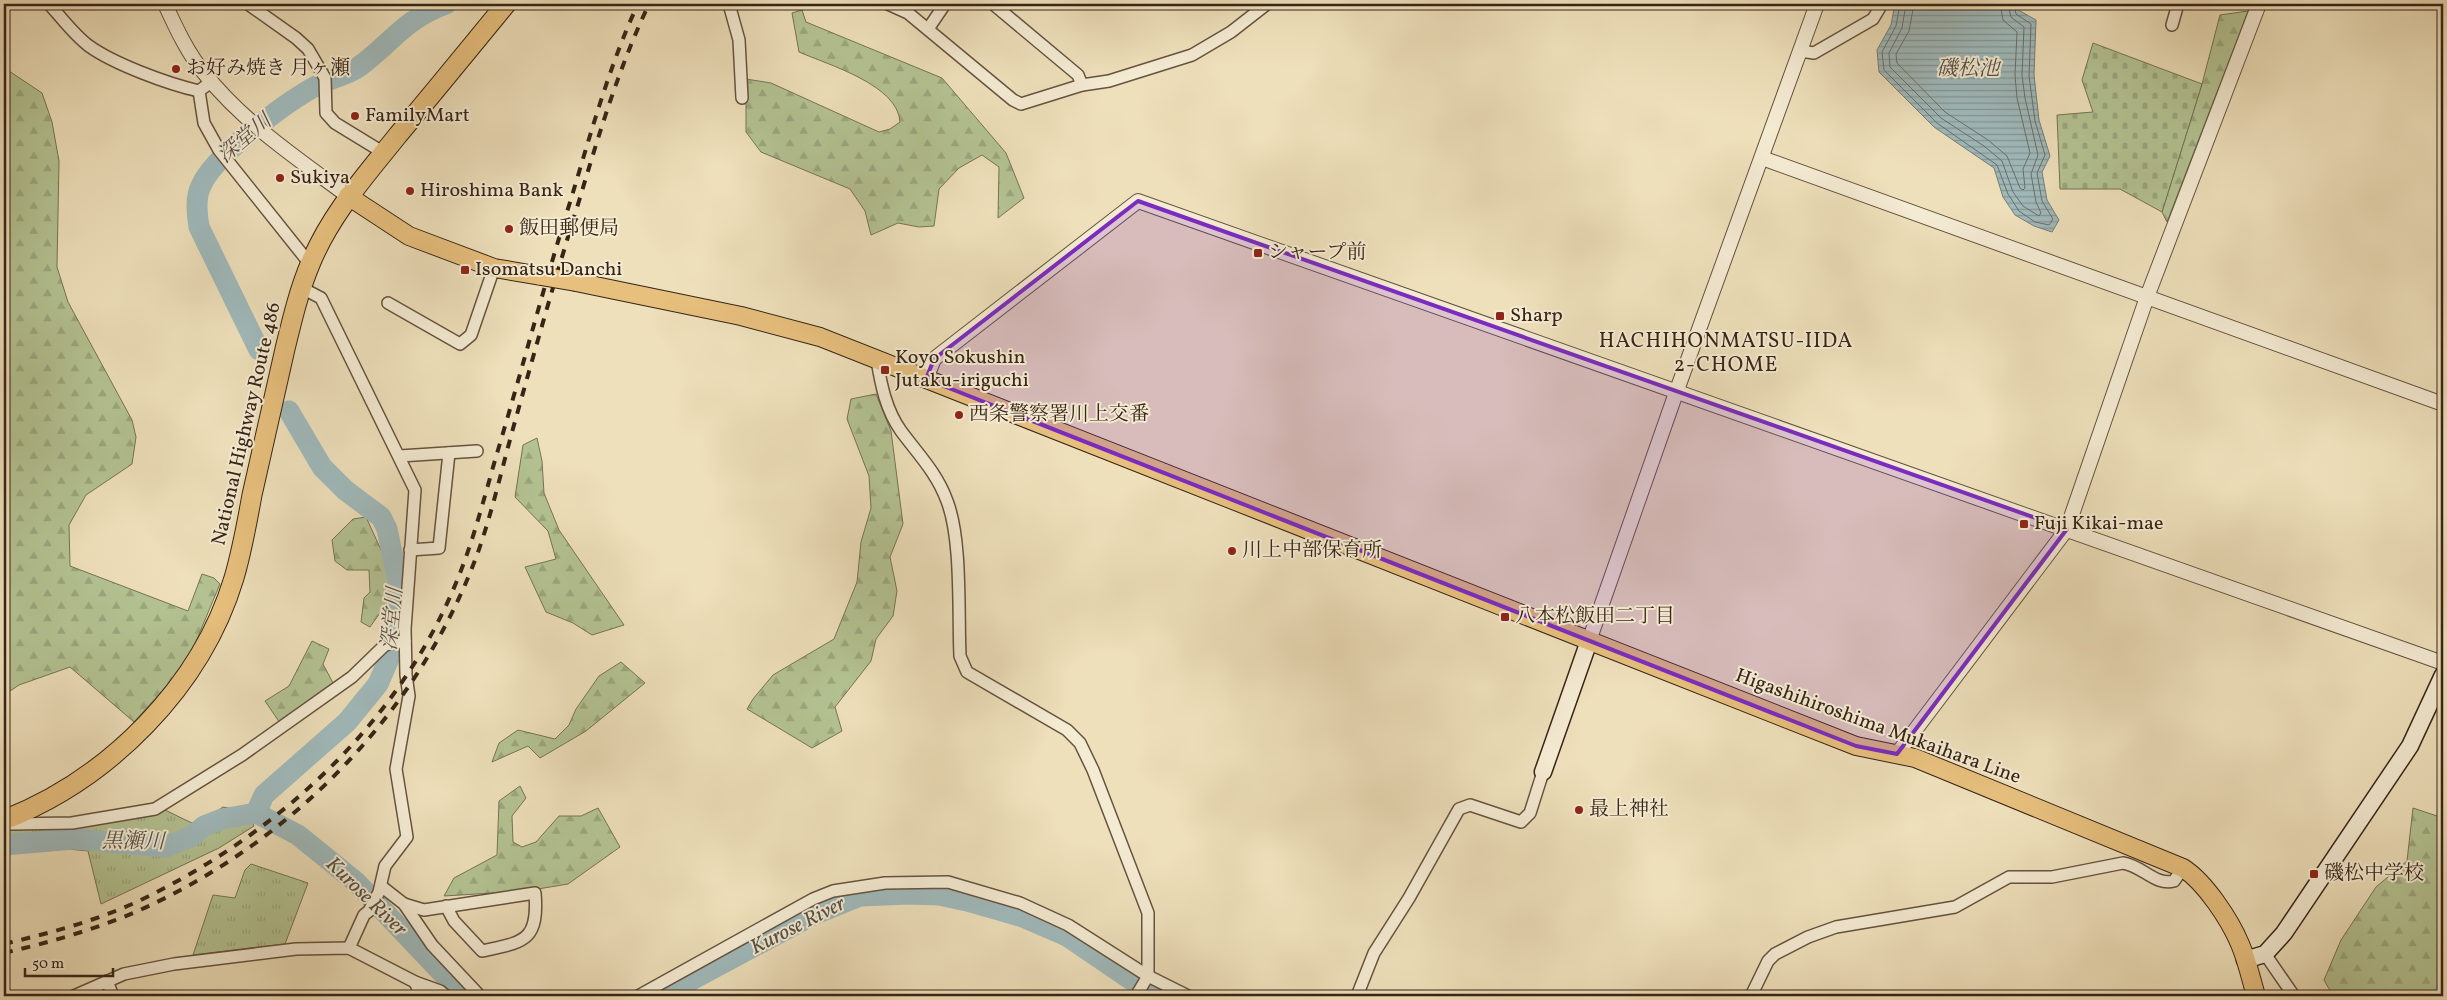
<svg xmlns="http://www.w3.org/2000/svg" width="2447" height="1000" font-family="Vollkorn,'Noto Serif JP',serif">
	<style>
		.grass { fill: url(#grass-tufts); stroke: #767454 }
		.forest { fill: url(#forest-firs); stroke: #767454 }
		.cemetery { fill: url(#cemetery-stones); stroke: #767454 }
		.water { fill: url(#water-rules); stroke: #767e7a }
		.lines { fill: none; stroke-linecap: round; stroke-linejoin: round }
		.shore { stroke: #6c6f69; stroke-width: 1 }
		.river { stroke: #a0babc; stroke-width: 21 }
		.minor-casing { stroke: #65533f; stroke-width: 14 }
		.tertiary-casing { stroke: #65533f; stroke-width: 16 }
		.secondary-casing { stroke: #372416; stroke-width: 19 }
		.primary-casing { stroke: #372416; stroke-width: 20 }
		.trunk-casing { stroke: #372416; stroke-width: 21 }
		.minor { stroke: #f4ebd3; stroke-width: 11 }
		.tertiary { stroke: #f4ebd3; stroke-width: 14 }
		.secondary { stroke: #f4ebd3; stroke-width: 16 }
		.primary { stroke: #e7c07e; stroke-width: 18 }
		.trunk { stroke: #e7c07e; stroke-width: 19 }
		.rail { stroke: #372416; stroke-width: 4; stroke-dasharray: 9 9; stroke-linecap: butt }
		.primary-bridge-casing { stroke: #372416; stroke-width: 20; stroke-linecap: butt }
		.primary-bridge { stroke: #e7c07e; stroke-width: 18 }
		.marked { fill: #7b2cbf; fill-opacity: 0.2; stroke: #7b2cbf; stroke-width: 4; stroke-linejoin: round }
		.poi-dot { fill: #8f2418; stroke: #f4ebd3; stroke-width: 2 }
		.labels { text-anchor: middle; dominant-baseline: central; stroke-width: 4; stroke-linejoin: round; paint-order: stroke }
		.poi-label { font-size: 20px; fill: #372416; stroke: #f4ebd3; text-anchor: start }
		.street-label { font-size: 20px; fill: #372416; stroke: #f4ebd3 }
		.water-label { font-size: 21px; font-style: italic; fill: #565148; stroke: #f4ebd3 }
		.neighbourhood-label { font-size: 21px; letter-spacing: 1px; fill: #372416; stroke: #f4ebd3 }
	</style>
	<defs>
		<pattern id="grass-tufts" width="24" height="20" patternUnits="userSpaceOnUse" patternTransform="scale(1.25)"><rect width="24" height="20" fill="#b4c393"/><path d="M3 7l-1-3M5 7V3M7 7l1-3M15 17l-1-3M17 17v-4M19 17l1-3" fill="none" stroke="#9ba77e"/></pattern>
		<pattern id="forest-firs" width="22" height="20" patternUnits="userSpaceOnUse" patternTransform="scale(1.25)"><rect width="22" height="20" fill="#b4c393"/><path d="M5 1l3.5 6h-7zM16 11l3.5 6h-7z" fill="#9ba77e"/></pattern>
		<pattern id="cemetery-stones" width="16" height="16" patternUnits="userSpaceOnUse" patternTransform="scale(1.25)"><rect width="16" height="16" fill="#b4c393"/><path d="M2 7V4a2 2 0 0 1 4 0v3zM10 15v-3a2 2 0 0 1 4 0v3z" fill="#9ba77e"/></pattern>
		<pattern id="water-rules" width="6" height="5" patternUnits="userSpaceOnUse" patternTransform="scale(1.25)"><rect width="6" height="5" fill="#a0babc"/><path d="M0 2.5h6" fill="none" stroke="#839798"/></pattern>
	</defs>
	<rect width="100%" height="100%" fill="#eee0bb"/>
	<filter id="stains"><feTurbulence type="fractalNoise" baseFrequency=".004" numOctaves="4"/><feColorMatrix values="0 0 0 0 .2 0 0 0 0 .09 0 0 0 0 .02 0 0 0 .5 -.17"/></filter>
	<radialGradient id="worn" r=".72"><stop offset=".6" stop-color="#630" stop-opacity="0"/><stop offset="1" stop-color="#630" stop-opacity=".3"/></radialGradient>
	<g class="grass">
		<polygon points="223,807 248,812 254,826 219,848 101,904 88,851 48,847 4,854 4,829 14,827 136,818 165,810 196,825"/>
		<polygon points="251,864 308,883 285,944 193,955 213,895 235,898 245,870"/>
	</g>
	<g class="forest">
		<path d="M802,10L806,22L942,78L1006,153L1024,198L998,218L999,167L982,155L959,168L939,189L934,226L919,227L898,223L871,235L865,211L850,189L761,152L746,132V79L771,83L879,132L890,129L900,122C898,85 829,65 799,52L792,13Z"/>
		<polygon points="2248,11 2167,222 2162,212 2202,84 2220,15"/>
		<polygon points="6,69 42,93 52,122 59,161 57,267 68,302 132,420 136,437 132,464 86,495 69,525 70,566 188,611 202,574 214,578 220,584 192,651 170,682 134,722 70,667 19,685 4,695 4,71"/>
		<polygon points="876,394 891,431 903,524 890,557 897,591 893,616 876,639 871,661 835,707 842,731 812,748 747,709 753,699 773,675 834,639 857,582 861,542 871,508 869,476 847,419 851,399"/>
		<polygon points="537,438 542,461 544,493 559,530 624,625 592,635 573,623 546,612 525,567 556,559 548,531 515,497 523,445"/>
		<polygon points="366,517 393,576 392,596 370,627 361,622 364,598 370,592 369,570 347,570 335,561 332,540 353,519"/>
		<polygon points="312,641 329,649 323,664 333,683 280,723 265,701 289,686"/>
		<polygon points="621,662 645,683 586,731 540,758 528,746 492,762 499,743 518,730 555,739 569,725 576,709 599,676"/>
		<polygon points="520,786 526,798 512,816 513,842 522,847 536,842 559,816 581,816 598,808 620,847 568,884 526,891 444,896 454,878 497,855 499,801"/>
		<polygon points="2413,808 2443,818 2443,996 2333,996 2324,980 2341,940 2376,887 2407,861"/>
	</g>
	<polygon class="cemetery" points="2093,43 2202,84 2162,212 2120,189 2060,189 2057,115 2093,112 2082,80"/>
	<polygon class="water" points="1895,4 2019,4 2020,11 2036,20 2034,75 2039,120 2050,156 2042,172 2047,200 2059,220 2052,232 2034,226 2015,215 2003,197 1994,168 1934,127 1879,72 1877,50 1891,25"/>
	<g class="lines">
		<g class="shore">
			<polyline points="1900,4 1896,26 1882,52 1884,70 1937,123 1997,165 2008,194 2019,211 2035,222 2049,225 2053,219 2042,201 2037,173 2045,155 2035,121 2029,76 2031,24 2016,14 2014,4"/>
			<polyline points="1906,4 1902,28 1889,53 1890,67 1941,118 1984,146 2002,161 2013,192 2023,206 2039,216 2041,213 2036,202 2031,174 2038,155 2025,98 2022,75 2024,27 2011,17 2008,4"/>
			<polyline points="1914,4 1909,31 1896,54 1897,63 1945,112 1988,140 2007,156 2020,188 2023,190 2025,188 2023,169 2030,153 2017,98 2015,75 2017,32 2003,20 2000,4"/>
		</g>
		<g class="river">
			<path d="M259,350L199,227C197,213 195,198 201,186C213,156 289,100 318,85C331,78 348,75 360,66C392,42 405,19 446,4"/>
			<polyline points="256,813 264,795 347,722 378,684 391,654 400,591 387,529 381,517 345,490 322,467 289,411"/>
			<polyline points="4,845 74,839 166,847 192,836 204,826 222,819 256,813 298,835 356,882 464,996"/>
			<polyline points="666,996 684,984 813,915 860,896 909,894 939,895 967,901 1023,917 1067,936 1155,996"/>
			<polyline points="2441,996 2443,995"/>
		</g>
		<defs>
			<g id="minor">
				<path d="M49,4C61,17 74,35 89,46C114,64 168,84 199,91"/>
				<polyline points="248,4 296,38 308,49 325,78 326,113 335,123 384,153"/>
				<polyline points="729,4 739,40 742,98"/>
				<polyline points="888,4 908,13 1013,100 1021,104 1082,85 1109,81 1192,55 1231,32 1267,4"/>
				<polyline points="993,4 1078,75 1082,85"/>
				<polyline points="2172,25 2178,4"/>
				<polyline points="928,29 945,4"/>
				<polyline points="1800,51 1814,53 1873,19 1882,4"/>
				<polyline points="211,82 199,91 204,123 219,150 310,264"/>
				<polyline points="302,288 321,298 415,490 405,629 406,675 409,696 396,769 407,837 385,866 379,892 369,911 364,915 349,948"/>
				<polyline points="388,303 460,344 471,335 494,268"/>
				<path d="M877,360C881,385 886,410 901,431C918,454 937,473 947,501C962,539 958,613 960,656L967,672L1067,730L1080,743L1093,770L1148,913V976L1136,996"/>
				<polyline points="400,456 477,451"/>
				<polyline points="410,550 439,548 449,453"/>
				<polyline points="8,819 12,824 72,823 155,809 242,755 352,677 385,645 405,641"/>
				<polyline points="381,886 404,904 432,945 480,996"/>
				<path d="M404,904L424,910L535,893C539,942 523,942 482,951L454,921L446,906"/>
				<polyline points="2265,954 2294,996"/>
				<polyline points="107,981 113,996"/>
				<polyline points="415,982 421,996"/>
				<polyline points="74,996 124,974 174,964 296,949 349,948 415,982 440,991 446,996"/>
				<polyline points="638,996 813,899 833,891 885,883 948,882 1020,903 1068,925 1148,976 1188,996"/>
				<polyline points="1357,996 1374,953 1409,898 1459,809 1470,805 1521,822 1530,813 1543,772"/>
				<path d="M1751,996L1768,961L1775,954L1808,937L1836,927L1955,907L2009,877H2052L2123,863C2143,866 2155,886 2174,881L2183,868"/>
			</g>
			<g id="tertiary">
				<path d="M165,4C176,28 188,54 205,74C244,123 298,159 348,196"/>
				<polyline points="1762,158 2443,404"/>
				<polyline points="926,379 934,359 1138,201 2443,663"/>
				<polyline points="1589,641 1677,390 1817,4"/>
				<polyline points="1897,754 2067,529 2147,297 2259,4"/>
			</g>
			<g id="secondary">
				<polyline points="1543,772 1589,641"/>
				<polyline points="2245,960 2265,954 2284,933 2410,746 2443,675"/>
			</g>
			<g id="primary">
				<polyline points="348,196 409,236 494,268 541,276"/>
				<path d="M576,282L741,316L820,337L1856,746L1915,758L2183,868C2205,882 2230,920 2240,944C2247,960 2251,979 2256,996"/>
			</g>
			<path id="trunk" d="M4,820C109,779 201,687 234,578C242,551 247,523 252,495C263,446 274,397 285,349C292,320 299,290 311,262C331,214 366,175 398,135C434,92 470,48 506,4"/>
		</defs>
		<use href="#minor" class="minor-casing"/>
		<use href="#tertiary" class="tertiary-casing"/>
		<use href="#secondary" class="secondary-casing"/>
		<use href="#primary" class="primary-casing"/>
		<use href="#trunk" class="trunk-casing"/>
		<use href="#minor" class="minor"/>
		<use href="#tertiary" class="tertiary"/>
		<use href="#secondary" class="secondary"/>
		<use href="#primary" class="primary"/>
		<use href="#trunk" class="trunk"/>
		<g class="rail">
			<path d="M4,944C54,932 107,918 153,894C285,827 399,721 456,583C474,540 485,494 498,450C523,366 545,282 571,199C590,136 610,63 638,4"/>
			<path d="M4,953C55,941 108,926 155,903C302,832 420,708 477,555C492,513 502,468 514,425C535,350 556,275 579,201C599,134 619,67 649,4"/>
		</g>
		<defs>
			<polyline id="primary-bridge" points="541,276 576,282"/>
		</defs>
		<use href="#primary-bridge" class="primary-bridge-casing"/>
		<use href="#primary-bridge" class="primary-bridge"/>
	</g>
	<path class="marked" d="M1138,201L2067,529L1897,754L1856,746L926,379L934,359Z"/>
	<g class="poi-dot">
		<circle cx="176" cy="69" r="5"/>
		<circle cx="355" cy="116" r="5"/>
		<circle cx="280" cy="178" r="5"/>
		<circle cx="410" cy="191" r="5"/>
		<circle cx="509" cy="229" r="5"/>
		<rect x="1253" y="248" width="10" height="10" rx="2.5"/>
		<rect x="460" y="265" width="10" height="10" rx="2.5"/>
		<rect x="1495" y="311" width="10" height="10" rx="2.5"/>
		<rect x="880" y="365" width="10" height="10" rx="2.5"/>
		<circle cx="959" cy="415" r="5"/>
		<rect x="2019" y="519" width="10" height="10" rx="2.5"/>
		<circle cx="1232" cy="551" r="5"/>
		<rect x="1500" y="612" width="10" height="10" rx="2.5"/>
		<circle cx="1579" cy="810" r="5"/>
		<rect x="2309" y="869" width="10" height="10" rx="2.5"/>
	</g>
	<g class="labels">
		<g class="poi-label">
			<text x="186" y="69">お好み焼き 月ヶ瀬</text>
			<text x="365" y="116">FamilyMart</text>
			<text x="290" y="178">Sukiya</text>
			<text x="420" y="191">Hiroshima Bank</text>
			<text x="519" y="229">飯田郵便局</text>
			<text x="1268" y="253">シャープ前</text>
			<text x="475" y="270">Isomatsu Danchi</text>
			<text x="1510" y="316">Sharp</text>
			<text x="895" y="358">Koyo Sokushin<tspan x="895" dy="23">Jutaku-iriguchi</tspan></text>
			<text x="969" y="415">西条警察署川上交番</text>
			<text x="2034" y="524">Fuji Kikai-mae</text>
			<text x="1242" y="551">川上中部保育所</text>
			<text x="1515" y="617">八本松飯田二丁目</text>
			<text x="1589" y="810">最上神社</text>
			<text x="2324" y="874">磯松中学校</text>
		</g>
		<g class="street-label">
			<text transform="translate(247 424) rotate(-77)">National Highway Route 486</text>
			<text transform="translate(1878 727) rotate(20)">Higashihiroshima Mukaihara Line</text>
		</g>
		<g class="water-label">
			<text x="1968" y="69">磯松池</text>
			<text transform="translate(245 139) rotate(-40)">深堂川</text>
			<text transform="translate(393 619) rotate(-84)">深堂川</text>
			<text transform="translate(133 842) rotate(1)">黒瀬川</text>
			<text transform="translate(366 897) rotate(44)">Kurose River</text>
			<text transform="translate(798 926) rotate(-27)">Kurose River</text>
		</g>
		<g class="neighbourhood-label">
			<text x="1726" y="341">HACHIHONMATSU-IIDA<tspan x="1726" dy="24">2-CHOME</tspan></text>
		</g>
	</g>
	<rect width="2447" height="1000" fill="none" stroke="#eee0bb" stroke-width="20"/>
	<rect x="5" y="5" width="2437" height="990" fill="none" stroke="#372416" stroke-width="2.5"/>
	<rect x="10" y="10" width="2427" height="980" fill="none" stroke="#372416"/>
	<path d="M25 968v8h88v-8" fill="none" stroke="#372416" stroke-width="2.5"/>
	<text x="32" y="968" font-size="15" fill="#372416" stroke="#f4ebd3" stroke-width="4" paint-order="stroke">50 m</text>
	<rect width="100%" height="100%" filter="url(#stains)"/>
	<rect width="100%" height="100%" fill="url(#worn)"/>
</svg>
